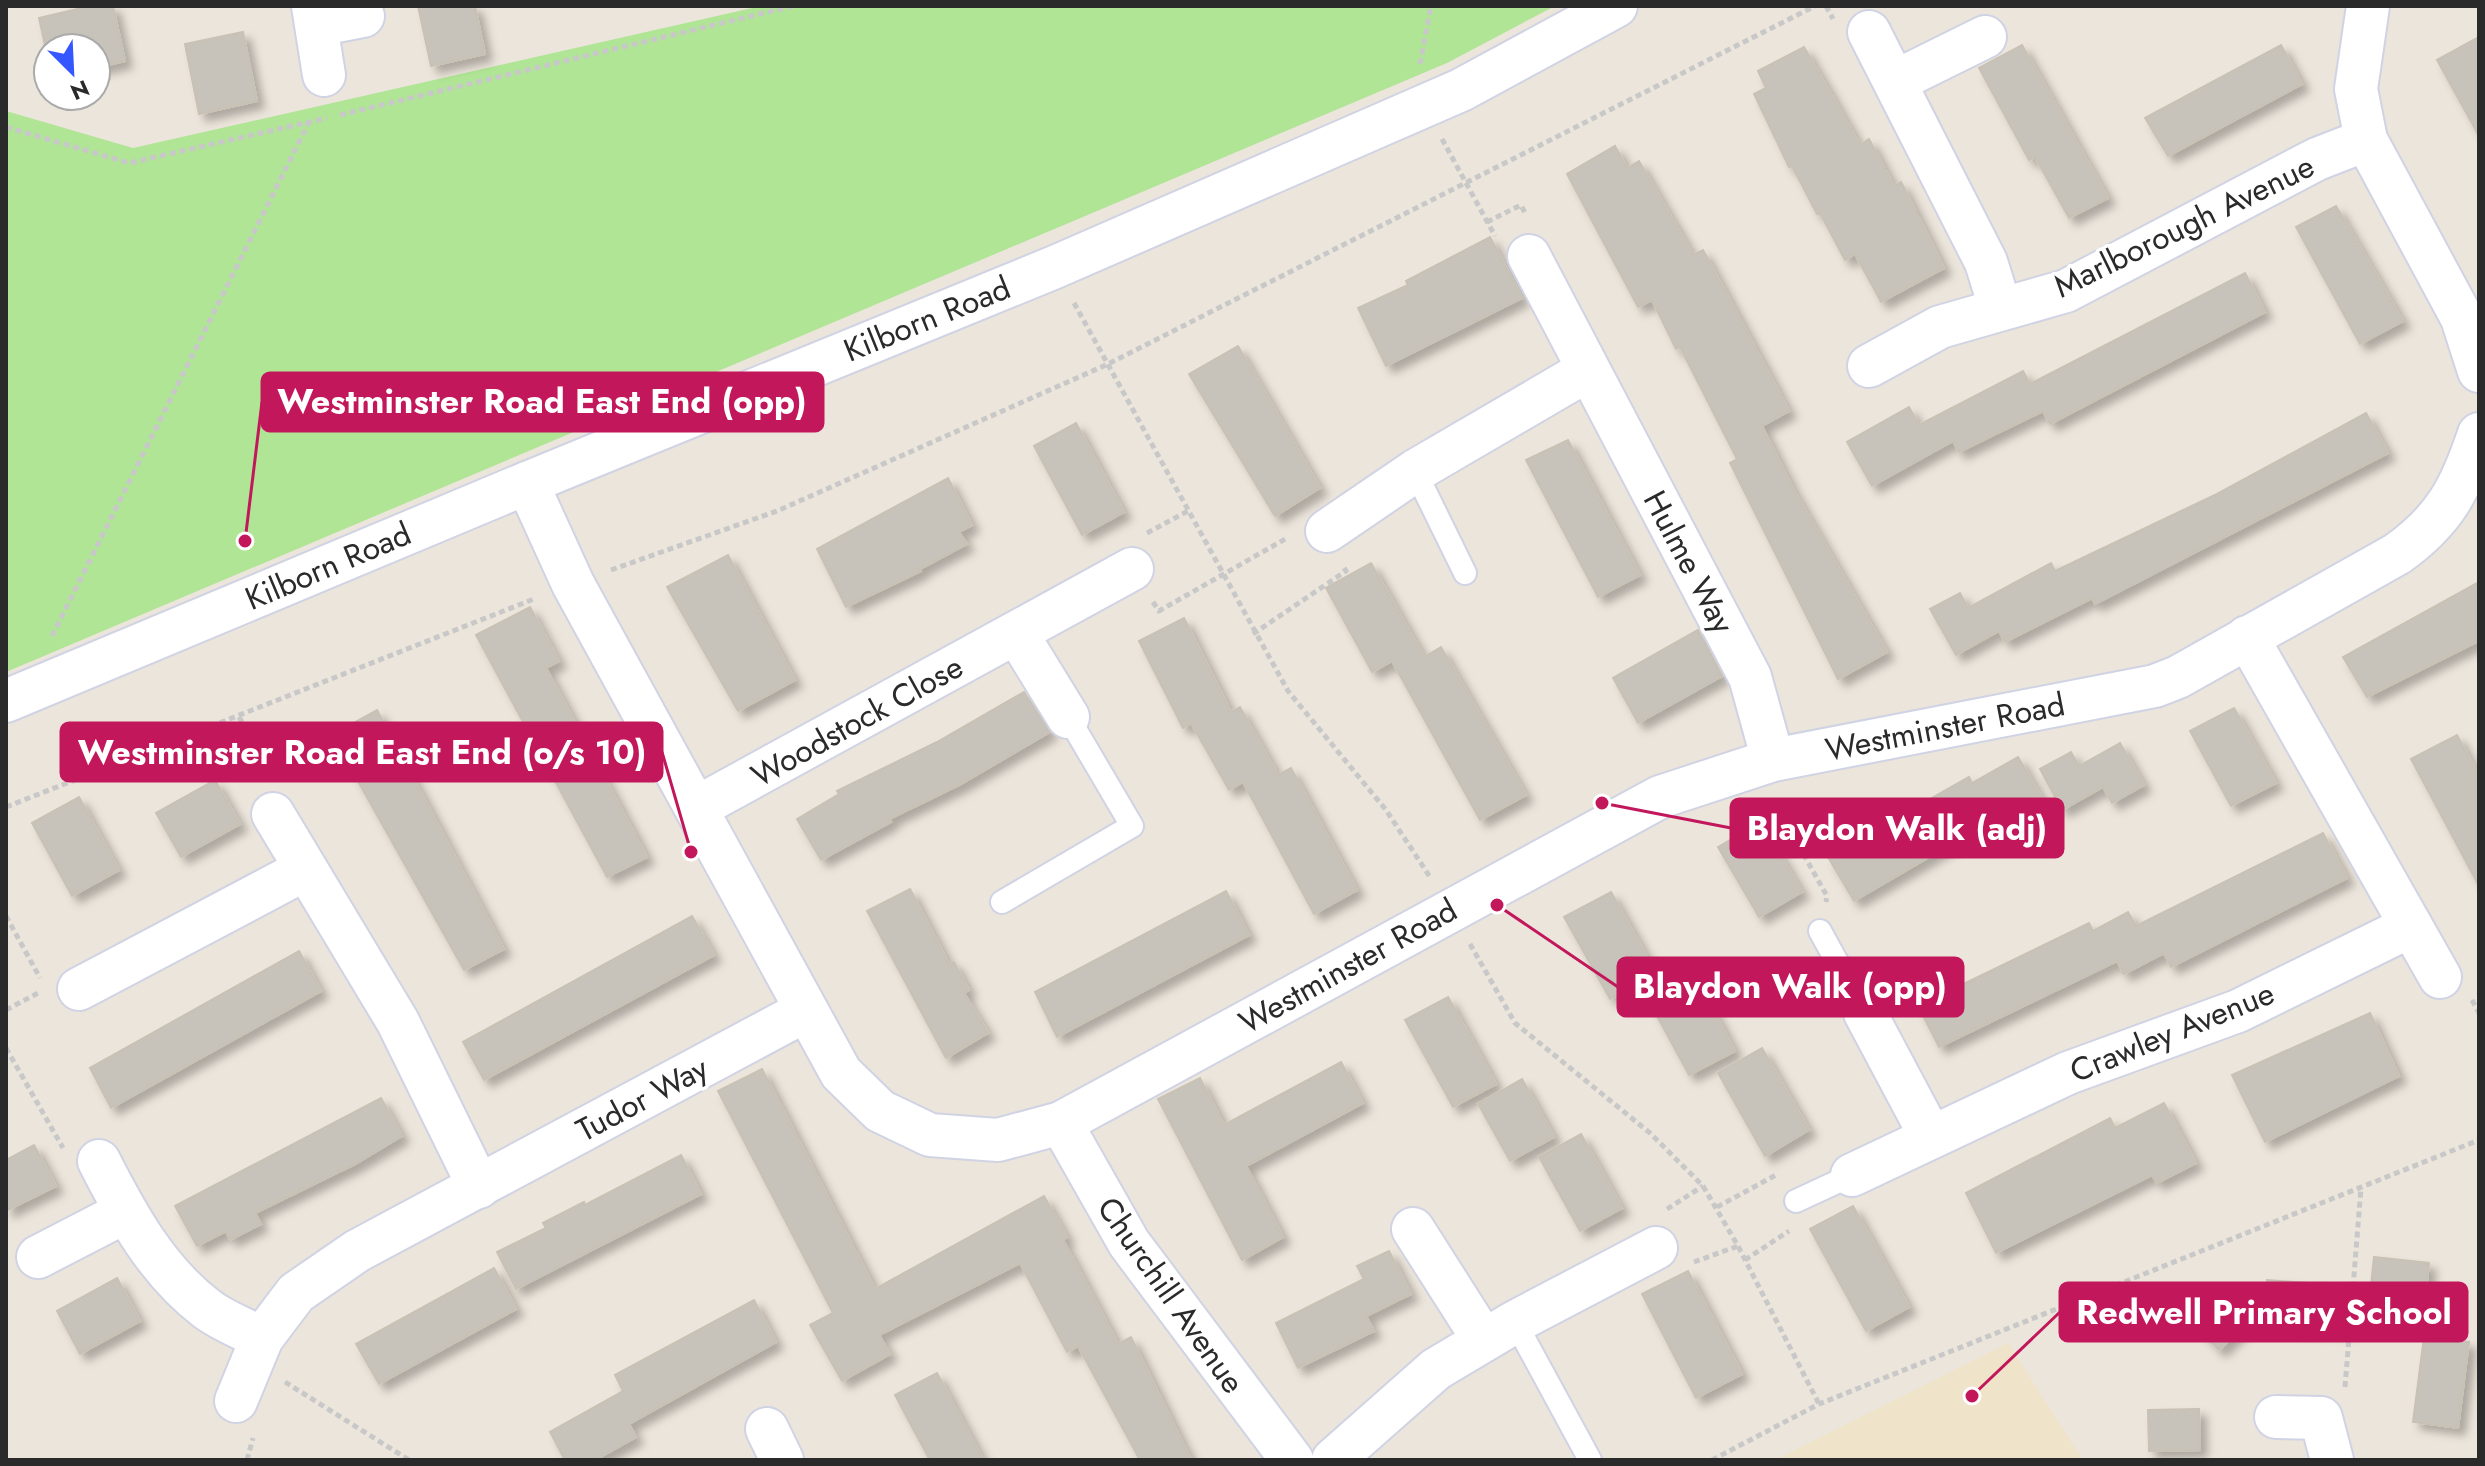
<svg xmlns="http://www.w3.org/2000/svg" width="2485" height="1466" font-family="Jost,sans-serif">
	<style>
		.education { fill: #efe3c9 }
		.green { fill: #afe595 }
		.building { fill: #c7c3ba; stroke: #c8c1b4; stroke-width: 2; filter: url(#shadow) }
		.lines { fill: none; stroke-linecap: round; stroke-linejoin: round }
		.lane-casing { stroke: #d0d3e3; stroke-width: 26 }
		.street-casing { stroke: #d0d3e3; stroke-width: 46 }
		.path { stroke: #c8c8c8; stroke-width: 5; stroke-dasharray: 6 4; stroke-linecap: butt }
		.lane { stroke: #fff; stroke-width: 22 }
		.street { stroke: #fff; stroke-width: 42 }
		.labels { text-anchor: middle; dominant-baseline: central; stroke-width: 7; stroke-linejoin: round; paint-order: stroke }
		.street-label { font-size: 32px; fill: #2a2a2a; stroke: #fff }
		.leader { fill: none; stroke: #c2185b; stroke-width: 3 }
		.callout-dot { fill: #c2185b; stroke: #fff; stroke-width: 3 }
		.callout { fill: #c2185b; stroke: #c2185b; stroke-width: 3 }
		.callout-label { font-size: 34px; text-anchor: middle; font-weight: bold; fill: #fff }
	</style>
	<defs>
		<filter id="shadow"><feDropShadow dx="7" dy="7" stdDeviation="4" flood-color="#0004"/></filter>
	</defs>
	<rect width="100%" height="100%" fill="#ece5db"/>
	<polygon class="education" points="2008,1343 2083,1460 1775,1460"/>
	<polygon class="green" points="761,6 1555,6 1447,63 6,672 6,111 133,148"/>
	<g class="building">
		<polygon points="90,6 113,6 125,61 96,68 96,48 48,48 48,59 39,18"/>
		<polygon points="418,6 475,6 485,54 431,66"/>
		<polygon points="243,32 257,101 199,114 185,44"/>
		<polygon points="2479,37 2479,136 2437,60"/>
		<polygon points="2022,45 2108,198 2069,218 2035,157 2029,160 1979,68"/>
		<polygon points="2281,45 2302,84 2168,156 2145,118"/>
		<polygon points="1804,47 1860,145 1869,139 1894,186 1901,182 1944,268 1881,302 1855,254 1845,260 1820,213 1817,214 1792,166 1789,167 1754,94 1766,88 1758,71"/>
		<polygon points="1615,146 1627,168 1639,161 1693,255 1703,250 1789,411 1762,426 1793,489 1887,652 1838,679 1730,463 1737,459 1680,347 1676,349 1652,300 1638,307 1567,174"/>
		<polygon points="2336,206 2403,321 2360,344 2296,227"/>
		<polygon points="1490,237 1522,298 1386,366 1358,308 1408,285 1406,281"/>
		<polygon points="2245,273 2265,312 2050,424 2043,411 1959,452 1953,441 1872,486 1847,442 1909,407 1919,425 2023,371 2030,384"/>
		<polygon points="1238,346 1320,488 1275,516 1189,374"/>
		<polygon points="2366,413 2388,453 2095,604 2092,598 2005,642 1999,631 1956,655 1930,609 1960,593 1968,608 2051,563 2055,571 2217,494"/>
		<polygon points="1076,423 1124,512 1082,535 1034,446"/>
		<polygon points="1568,440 1640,575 1598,597 1526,460"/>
		<polygon points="948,478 972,525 959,532 967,544 920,569 921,571 846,607 817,549"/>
		<polygon points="728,555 795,680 738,711 667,587"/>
		<polygon points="1371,563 1424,657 1441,647 1526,795 1480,820 1392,661 1372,672 1326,588"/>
		<polygon points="2479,582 2479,641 2367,697 2343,657"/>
		<polygon points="530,607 559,661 546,668 647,857 607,877 476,635"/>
		<polygon points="1184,618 1231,712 1240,707 1278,775 1291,768 1357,890 1314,914 1243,782 1229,790 1191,723 1183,728 1139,641"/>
		<polygon points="1698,630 1722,676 1638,723 1613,678"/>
		<polygon points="1024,692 1050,732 959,785 889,819 891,822 821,860 797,819 839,794 837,791 937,742"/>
		<polygon points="2234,708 2276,783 2231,806 2190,731"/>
		<polygon points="377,710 504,949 464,970 332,735"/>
		<polygon points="2457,735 2479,776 2479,886 2411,759"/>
		<polygon points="2120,743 2144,785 2112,803 2103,787 2062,810 2040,769 2071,752 2079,766"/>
		<polygon points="2018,757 2042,798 2010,815 2008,811 1854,901 1828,857 1969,777 1972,783"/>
		<polygon points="215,780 240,824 181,857 156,813"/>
		<polygon points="79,797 119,870 72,896 32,823"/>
		<polygon points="1761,822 1802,892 1759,917 1718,847"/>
		<polygon points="2323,833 2347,878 2171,967 2164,953 2124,974 2117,961 1939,1047 1918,1006 2089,923 2093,931 2128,912 2136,926"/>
		<polygon points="910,889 949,964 954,962 969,990 964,993 988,1033 946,1058 867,911"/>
		<polygon points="1226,891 1249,935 1057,1037 1035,992"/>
		<polygon points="1611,892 1656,973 1610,999 1564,917"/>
		<polygon points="692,916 714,955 484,1080 463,1042"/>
		<polygon points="299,951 321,991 111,1108 90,1068"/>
		<polygon points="1690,967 1735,1051 1689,1075 1644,992"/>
		<polygon points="1448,997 1496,1084 1453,1107 1405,1020"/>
		<polygon points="2370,1013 2399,1076 2265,1142 2232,1075"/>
		<polygon points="1762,1048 1809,1130 1765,1156 1718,1073"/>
		<polygon points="1341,1062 1363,1103 1246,1166 1283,1237 1242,1260 1158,1099 1200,1078 1224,1125"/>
		<polygon points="762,1069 875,1289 1044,1196 1067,1237 1063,1240 1118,1344 1131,1337 1191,1460 1140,1460 1078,1346 1067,1352 1020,1263 879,1335 890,1354 842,1381 810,1325 833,1313 718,1091"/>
		<polygon points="1522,1079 1554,1137 1510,1161 1478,1104"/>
		<polygon points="381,1098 402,1136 355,1164 255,1213 261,1224 230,1240 226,1231 197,1246 175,1206"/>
		<polygon points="2164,1103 2196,1163 2157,1183 2152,1175 1996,1253 1966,1193 2110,1118 2115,1128"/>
		<polygon points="1581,1134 1622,1208 1580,1231 1539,1157"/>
		<polygon points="34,1145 56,1186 6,1211 6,1160"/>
		<polygon points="681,1155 701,1194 516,1289 497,1252 546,1228 543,1223 584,1202 585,1205"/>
		<polygon points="1853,1206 1909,1307 1866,1331 1810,1229"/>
		<polygon points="1389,1251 1411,1294 1366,1316 1374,1331 1298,1368 1276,1323 1364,1279 1357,1266"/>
		<polygon points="2374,1257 2429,1263 2424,1310 2369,1305"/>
		<polygon points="494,1268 516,1309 379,1384 356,1344"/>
		<polygon points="1688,1271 1742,1374 1696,1398 1642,1294"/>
		<polygon points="117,1278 140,1321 80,1354 57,1311"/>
		<polygon points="2267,1280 2351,1286 2349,1330 2264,1324"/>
		<polygon points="2214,1288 2248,1323 2219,1350 2185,1314"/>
		<polygon points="754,1300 776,1342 629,1424 636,1437 595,1460 565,1460 550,1432 623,1391 615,1375"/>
		<polygon points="2424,1337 2469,1342 2458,1428 2413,1422"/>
		<polygon points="937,1373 954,1405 983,1460 930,1460 912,1427 895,1395"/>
		<polygon points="2199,1409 2200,1450 2149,1451 2148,1410"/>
	</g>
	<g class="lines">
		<defs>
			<g id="lane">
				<polyline points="1415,471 1465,573"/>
				<polyline points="1002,902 1132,826 1068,717"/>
				<polyline points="1820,931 1865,1013"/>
				<polyline points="1796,1201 1852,1175"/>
				<polyline points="1515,1322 1590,1460"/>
			</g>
			<g id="street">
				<polyline points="313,6 324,75"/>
				<polyline points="2368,6 2356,89 2366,140 2462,318 2479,371"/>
				<polyline points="317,25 363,16"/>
				<polyline points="1869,32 1986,262 2000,307"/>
				<polyline points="1896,81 1985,37"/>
				<polyline points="1529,256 1750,677 1773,760"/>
				<polyline points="1869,366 1940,327 2066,291 2317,159 2366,140"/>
				<path d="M527,483L573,584L841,1073L880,1111L930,1135L998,1140L1061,1123L1660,797L1773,760L2155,686L2178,677L2397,554C2445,520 2461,488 2479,434"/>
				<polyline points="1327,531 1415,471 1588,370"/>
				<polyline points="1017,634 1068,717"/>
				<polyline points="2247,637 2440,977"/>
				<polyline points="6,701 527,483 1055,267 1461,90 1616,6"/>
				<polyline points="696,808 1132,569"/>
				<polyline points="273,814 398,1022 479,1187"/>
				<polyline points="79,989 304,870"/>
				<polyline points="1865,1013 1931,1137"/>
				<polyline points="1061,1123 1129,1243 1292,1460"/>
				<path d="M99,1161C127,1216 157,1271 207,1309C223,1321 244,1329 262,1338"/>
				<polyline points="1852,1175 2068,1073 2238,1011 2411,926"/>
				<polyline points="1413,1229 1483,1339"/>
				<polyline points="38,1257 125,1212"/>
				<polyline points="236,1401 262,1338 296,1293 357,1251 805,1011"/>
				<polyline points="2276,1417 2321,1418 2332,1460"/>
				<polyline points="767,1429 782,1460"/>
				<polyline points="1333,1460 1436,1369 1515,1322 1656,1248"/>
			</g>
		</defs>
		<use href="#lane" class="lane-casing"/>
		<use href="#street" class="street-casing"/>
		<g class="path">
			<polyline points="1826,6 1833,19"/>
			<polyline points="1420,64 1431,6"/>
			<polyline points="340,115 793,6"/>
			<polyline points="6,127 129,163 327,118"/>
			<polyline points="1442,139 1495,236"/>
			<polyline points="1487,222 1521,205 1526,215"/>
			<polyline points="1074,303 1288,691 1386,810 1430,877"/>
			<polyline points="1147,533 1188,511"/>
			<polyline points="611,570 777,511 1106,365 1815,6"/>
			<polyline points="1153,602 1159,611 1287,538"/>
			<polyline points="1253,634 1346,571 1344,568"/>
			<polyline points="52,636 310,120"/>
			<polyline points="239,717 274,775"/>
			<polyline points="1774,802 1827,896 1826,902"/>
			<polyline points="6,807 534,599"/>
			<polyline points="6,916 40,978"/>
			<polyline points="1470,944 1515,1023 1650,1133 1703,1186 1738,1246 1819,1404"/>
			<polyline points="2472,1000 2479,1013"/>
			<polyline points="6,1010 40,992"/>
			<polyline points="6,1048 63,1148"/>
			<polyline points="1717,1207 1776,1175"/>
			<polyline points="1667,1209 1703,1186"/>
			<polyline points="1745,1260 1789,1231"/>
			<polyline points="1694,1262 1738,1246"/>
			<polyline points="285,1382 409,1460"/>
			<polyline points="2345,1387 2361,1188"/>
			<polyline points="247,1460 253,1438"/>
			<polyline points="1712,1460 1819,1404 2479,1140"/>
		</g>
		<use href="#lane" class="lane"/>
		<use href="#street" class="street"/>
	</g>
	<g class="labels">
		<g class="street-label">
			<text transform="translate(2184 226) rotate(-26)">Marlborough Avenue</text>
			<text transform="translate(927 319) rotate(-22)">Kilborn Road</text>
			<text transform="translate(1689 562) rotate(62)">Hulme Way</text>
			<text transform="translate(328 566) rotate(-23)">Kilborn Road</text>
			<text transform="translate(857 721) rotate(-29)">Woodstock Close</text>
			<text transform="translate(1945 727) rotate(-11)">Westminster Road</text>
			<text transform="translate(1348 966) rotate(-29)">Westminster Road</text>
			<text transform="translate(2172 1032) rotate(-22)">Crawley Avenue</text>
			<text transform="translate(642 1099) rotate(-28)">Tudor Way</text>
			<text transform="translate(1171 1295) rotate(55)">Churchill Avenue</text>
		</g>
	</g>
	<path class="leader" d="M245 541L262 402M691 852L662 752M1602 803L1731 828M1497 905L1618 987M1972 1396L2060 1312"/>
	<g class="callout-dot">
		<circle cx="245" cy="541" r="8"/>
		<circle cx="691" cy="852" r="8"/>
		<circle cx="1602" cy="803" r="8"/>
		<circle cx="1497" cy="905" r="8"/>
		<circle cx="1972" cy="1396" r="8"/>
	</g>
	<g class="callout">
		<rect x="262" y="373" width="561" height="58" rx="8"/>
		<rect x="61" y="723" width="601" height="58" rx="8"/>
		<rect x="1731" y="799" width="332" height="58" rx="8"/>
		<rect x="1618" y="958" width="345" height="58" rx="8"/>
		<rect x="2060" y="1283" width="407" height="58" rx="8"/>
	</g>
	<g class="callout-label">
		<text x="542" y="413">Westminster Road East End (opp)</text>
		<text x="362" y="764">Westminster Road East End (o/s 10)</text>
		<text x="1897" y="840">Blaydon Walk (adj)</text>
		<text x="1790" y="998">Blaydon Walk (opp)</text>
		<text x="2264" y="1324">Redwell Primary School</text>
	</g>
	<rect width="2485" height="1466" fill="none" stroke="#2a2a2a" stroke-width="16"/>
	<g transform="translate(72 72) rotate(156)"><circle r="38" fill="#ffffff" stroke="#aaaaaa" stroke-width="2"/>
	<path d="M0-6L14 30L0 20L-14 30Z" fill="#3557ff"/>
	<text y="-12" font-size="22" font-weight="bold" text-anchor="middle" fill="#2a2a2a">N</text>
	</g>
</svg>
